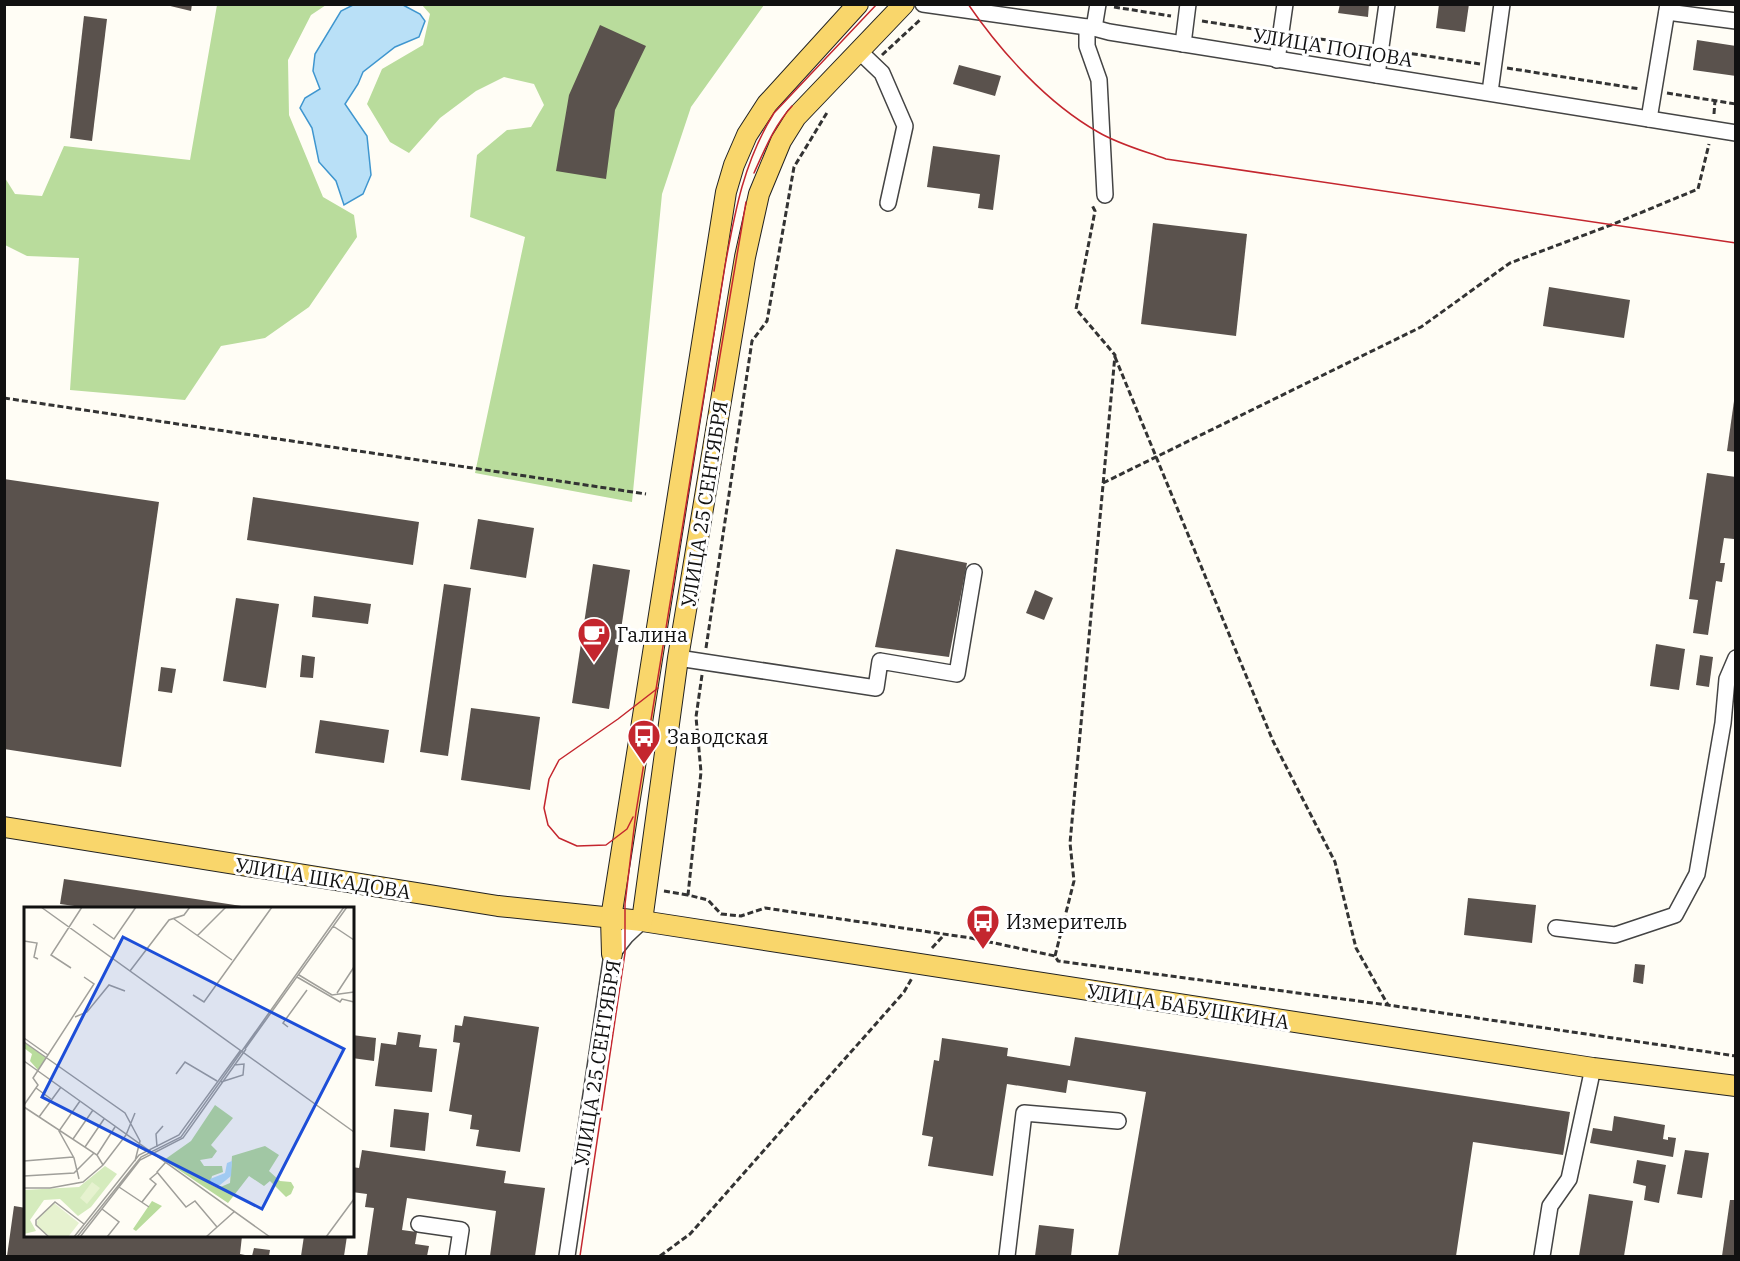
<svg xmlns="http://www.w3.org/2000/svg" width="1740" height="1261" font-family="'IBM Plex Serif',serif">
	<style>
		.forest { fill: #b9dc9c }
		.water { fill: #b9e0f7; stroke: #3f96cf; stroke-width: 1.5 }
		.building { fill: #5a524d }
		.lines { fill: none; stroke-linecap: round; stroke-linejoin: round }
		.minor-casing { stroke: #444; stroke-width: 18 }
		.major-casing { stroke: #222; stroke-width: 22 }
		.path { stroke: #333; stroke-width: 3; stroke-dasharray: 6 3; stroke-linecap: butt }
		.minor { stroke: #fff; stroke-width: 15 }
		.major { stroke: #f9d66b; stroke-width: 20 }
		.tram { stroke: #c4262e; stroke-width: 1.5 }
		.labels { text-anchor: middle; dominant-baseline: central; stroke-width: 6; stroke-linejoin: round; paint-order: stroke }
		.street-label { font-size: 20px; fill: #111; stroke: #fff }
		.poi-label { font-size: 20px; fill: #111; stroke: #fff; text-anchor: start }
		.inset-road { fill: none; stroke: #a09f9a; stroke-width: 1.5 }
		.view { fill: #1d4ed8; fill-opacity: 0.15; stroke: #1d4ed8; stroke-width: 3 }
		.inset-edge { fill: none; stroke: #111; stroke-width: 3 }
	</style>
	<rect width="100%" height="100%" fill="#fffdf5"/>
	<g class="forest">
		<polygon points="217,5 326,5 311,15 288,60 289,115 323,197 354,215 357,237 309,307 265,338 221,346 185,400 70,390 79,258 27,256 5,245 5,178 15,194 42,196 64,146 190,160"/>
		<polygon points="422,5 764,5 691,107 662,194 632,502 475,473 525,237 470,217 477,155 507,130 531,127 544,105 534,84 504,77 476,91 440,118 409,153 390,142 367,104 382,69 423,45 430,14"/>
	</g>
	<polygon class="water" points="403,5 420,14 425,21 419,37 395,47 363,72 358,84 345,104 367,136 371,175 363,194 344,205 336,181 319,162 312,128 300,108 305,98 320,89 313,71 315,54 341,11 353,5"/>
	<g class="building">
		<polygon points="162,4 192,4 191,11"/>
		<polygon points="1340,4 1369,4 1368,17 1338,13"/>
		<polygon points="1439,4 1469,4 1465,32 1436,28"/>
		<polygon points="84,16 107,19 92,141 70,138"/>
		<polygon points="600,25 646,46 615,110 606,179 556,171 569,95"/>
		<polygon points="1697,40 1736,46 1736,76 1693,70"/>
		<polygon points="959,65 1001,76 995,96 953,84"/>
		<polygon points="933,146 1000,155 993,210 978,208 980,194 927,187"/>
		<polygon points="1153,223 1247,234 1236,336 1141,324"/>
		<polygon points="1549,287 1630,300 1624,338 1543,326"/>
		<polygon points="1734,401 1736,401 1736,452 1727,451"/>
		<polygon points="1707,473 1736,477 1734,539 1724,538 1720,563 1725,563 1722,582 1716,581 1708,635 1693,633 1698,600 1689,599"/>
		<polygon points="4,479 159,502 121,767 4,749"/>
		<polygon points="253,497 419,522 413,565 247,540"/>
		<polygon points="478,519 534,528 526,578 470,569"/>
		<polygon points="896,549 967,563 949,657 875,647"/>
		<polygon points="593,564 630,570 609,709 572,703"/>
		<polygon points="444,584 471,588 448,756 420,752"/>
		<polygon points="1035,590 1053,598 1044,620 1026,613"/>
		<polygon points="314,596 371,604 368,624 312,617"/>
		<polygon points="236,598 279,604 266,688 223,681"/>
		<polygon points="1656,644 1685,649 1679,690 1650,686"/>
		<polygon points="302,655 315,657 313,678 300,677"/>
		<polygon points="1700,655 1713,657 1709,687 1696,685"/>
		<polygon points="161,667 176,669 172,693 158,691"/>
		<polygon points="471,708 540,717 530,790 461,780"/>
		<polygon points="320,720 389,730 384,763 315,753"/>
		<polygon points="64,879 248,907 248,908 89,908 60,904"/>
		<polygon points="1468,898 1536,905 1532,943 1464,935"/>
		<polygon points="1635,964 1645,965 1643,984 1633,982"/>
		<polygon points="464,1016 539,1027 520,1152 476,1146 479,1130 470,1129 472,1115 449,1111 460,1043 453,1042 455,1025 462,1026"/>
		<polygon points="398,1032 421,1035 419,1047 437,1049 432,1092 375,1086 381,1043 396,1045"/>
		<polygon points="352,1035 376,1038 374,1061 352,1058"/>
		<polygon points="1075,1037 1570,1112 1563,1155 1473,1142 1456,1256 1118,1256 1146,1092 1068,1080 1066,1093 1007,1084 993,1176 928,1166 933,1137 922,1135 934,1060 939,1061 942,1038 1008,1048 1007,1056 1070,1066"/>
		<polygon points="394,1109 429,1113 425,1151 390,1147"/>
		<polygon points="1614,1116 1665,1125 1663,1139 1668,1140 1668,1137 1676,1138 1673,1157 1590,1143 1593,1128 1612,1131"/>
		<polygon points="362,1150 506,1171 504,1183 545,1188 535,1256 490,1256 496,1211 407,1198 402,1230 417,1232 415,1244 429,1246 427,1256 367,1256 374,1208 365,1207 367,1194 352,1192 352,1167 359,1168"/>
		<polygon points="1685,1150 1709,1153 1702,1198 1677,1194"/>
		<polygon points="1637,1160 1666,1165 1659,1203 1644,1200 1646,1186 1633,1183"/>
		<polygon points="1589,1194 1633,1201 1624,1256 1579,1256"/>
		<polygon points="1730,1200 1736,1200 1736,1256 1722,1256"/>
		<polygon points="14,1206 26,1208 26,1236 242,1236 240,1254 250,1256 7,1256"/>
		<polygon points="1039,1225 1074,1229 1071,1256 1035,1256"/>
		<polygon points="304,1236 347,1236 344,1256 301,1256"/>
		<polygon points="254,1248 270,1250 269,1256 252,1256"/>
	</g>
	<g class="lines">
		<defs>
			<g id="minor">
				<polyline points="923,4 1094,28 1109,32 1736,133"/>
				<polyline points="1667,12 1736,21"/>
				<polyline points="1087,27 1087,46 1099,80 1105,195"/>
				<polyline points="1094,28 1098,4"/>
				<polyline points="1183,44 1188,4"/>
				<polyline points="859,51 882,73 905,126 888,203"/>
				<polyline points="1277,60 1285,4"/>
				<polyline points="1377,75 1387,4"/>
				<polyline points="1490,92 1502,4"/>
				<polyline points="1649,119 1668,4"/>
				<polyline points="678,658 876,688 880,661 957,674 974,572"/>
				<polyline points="1556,928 1615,935 1675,915 1697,874 1723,723 1727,679 1736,658"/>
				<polyline points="419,1224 461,1230 457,1256"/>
				<polyline points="567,1256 612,954 626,936 642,921"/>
				<polyline points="1007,1256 1024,1113 1118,1121"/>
				<polyline points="1542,1256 1550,1206 1569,1179 1593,1068"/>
			</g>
			<g id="major">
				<polyline points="4,827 498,906 642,921 1593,1068 1736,1086"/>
				<polyline points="642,921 678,658 745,257 759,194 781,141 796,117 904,4"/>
				<polyline points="612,954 611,918 726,192 734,165 747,135 767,104 858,4"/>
			</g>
		</defs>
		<use href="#minor" class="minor-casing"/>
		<use href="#major" class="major-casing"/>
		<g class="path">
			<polyline points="1114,7 1171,16"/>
			<polyline points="1202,21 1266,31"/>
			<polyline points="1293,35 1367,46"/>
			<polyline points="1394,51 1480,64"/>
			<polyline points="882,55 921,19"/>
			<polyline points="1507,68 1640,89"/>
			<polyline points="1667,93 1736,104"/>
			<polyline points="1714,114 1715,100"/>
			<polyline points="1115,357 1273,741 1335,862 1356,948 1388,1005"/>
			<polyline points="4,398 646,494"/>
			<polyline points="1103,483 1421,327 1510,263 1611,225 1698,189 1709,144"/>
			<polyline points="706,648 752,341 767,321 794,167 828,111"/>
			<polyline points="702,675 696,717 701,772 688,895 708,900 721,914 741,916 765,908 971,938 1055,956 1058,961 1388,1005 1736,1056"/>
			<polyline points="664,891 688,895"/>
			<polyline points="932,948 943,936"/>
			<polyline points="1055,956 1074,881 1070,843 1115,355 1076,309 1095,211 1092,205"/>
			<polyline points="660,1256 690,1234 904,992 912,978"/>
		</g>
		<use href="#minor" class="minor"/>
		<use href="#major" class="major"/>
		<g class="tram">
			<path d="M968,4C1001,52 1047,103 1098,132C1118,144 1144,151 1166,159L1736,243"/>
			<path d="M754,173C765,149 774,126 792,106"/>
			<polyline points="714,391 746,202"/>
			<polyline points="633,817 627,829 606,845 577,846 559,838 548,825 544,808 549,779 559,760 618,719 658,688"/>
			<path d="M580,1256L625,953V904L636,812L725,266C735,211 744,161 774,113L877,4"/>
		</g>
	</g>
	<defs>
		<symbol id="cafe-pin" viewBox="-11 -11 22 30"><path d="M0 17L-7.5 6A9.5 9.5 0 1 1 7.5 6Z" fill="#c4262e" stroke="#fff"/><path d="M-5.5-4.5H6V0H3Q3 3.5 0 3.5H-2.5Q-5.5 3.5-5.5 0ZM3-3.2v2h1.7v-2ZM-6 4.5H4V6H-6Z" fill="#fff"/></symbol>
		<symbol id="bus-pin" viewBox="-11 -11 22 30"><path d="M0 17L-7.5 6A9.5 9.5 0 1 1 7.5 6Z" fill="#c4262e" stroke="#fff"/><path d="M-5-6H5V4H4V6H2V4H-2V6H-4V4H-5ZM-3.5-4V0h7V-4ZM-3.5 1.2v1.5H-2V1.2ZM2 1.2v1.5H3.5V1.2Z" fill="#fff"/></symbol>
	</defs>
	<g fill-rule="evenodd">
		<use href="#cafe-pin" x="575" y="615" width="38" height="52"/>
		<use href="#bus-pin" x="625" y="717" width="38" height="52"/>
		<use href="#bus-pin" x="964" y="902" width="38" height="52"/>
	</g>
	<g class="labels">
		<g class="street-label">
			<text transform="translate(1333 47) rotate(9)">УЛИЦА ПОПОВА</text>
			<text transform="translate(704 504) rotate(-81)">УЛИЦА 25 СЕНТЯБРЯ</text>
			<text transform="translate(323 878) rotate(9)">УЛИЦА ШКАДОВА</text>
			<text transform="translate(1188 1006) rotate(9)">УЛИЦА БАБУШКИНА</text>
			<text transform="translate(597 1063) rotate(-81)">УЛИЦА 25 СЕНТЯБРЯ</text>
		</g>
		<g class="poi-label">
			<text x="617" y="634">Галина</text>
			<text x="667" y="736">Заводская</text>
			<text x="1006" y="921">Измеритель</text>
		</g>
	</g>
	<g transform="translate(24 907)">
		<rect width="330" height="330" fill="#fffdf5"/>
		<path d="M81,259L93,267L67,300L54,309L36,292L20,293L6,313L12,324L0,327V283L55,280Z" fill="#d5ebbd"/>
		<path d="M0,135L22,151L14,163L6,154L8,147L0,141ZM191,198L209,211L187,238L193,244L188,251L176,253L180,259H198L199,265L188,269L186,277L194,281L206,276L208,249L241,239L255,248L245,264L256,274L267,275L270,280L267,287L262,290L246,274L240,279L225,269L204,296L140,253L167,234ZM128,294L138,299L112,324L109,322Z" fill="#b9dc9c"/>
		<path d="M68,275L76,281L63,297L56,291ZM30,296L55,316L44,330H27L12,319L14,311Z" fill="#e6f2cf"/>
		<path d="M208,254L207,269L196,278L189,279L186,272L201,266L203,256Z" fill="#b9e0f7"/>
		<path class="inset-road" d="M17,0L330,225M150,12L208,53M69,17L90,32L112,0M309,19L330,33M173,29L202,0M0,34L13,36L10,50L14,52M47,61L27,48L58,0M106,64L145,13L160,8L166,0M275,68L308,88L330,85M273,70L316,95L318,92L330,95M313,86L330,60M169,88L180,95L248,0M51,110L63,105L85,78L101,84M264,120L259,116L283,83M0,131L24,148M0,135L101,206L116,234L111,254M221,142L323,0M0,154L246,330M152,167L161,155L193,174M197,175L219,168L220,157L210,158M12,181L27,192M0,198L14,178L9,171L70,77L60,70M0,200L73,248L79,258M15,210L37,180M102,228L111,206M49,232L69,203M61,240L80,212M133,240L132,227L139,219M73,248L91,220M0,254L49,250M142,255L133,265L162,300L171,294L193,320M0,269L50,266L70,246M55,272L50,251L35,224L56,194M95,280L125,300M0,281H26L59,275L79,258L102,228M118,295L132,277L126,272L133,266M78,302L95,315L83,330M25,330L12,318V313L31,295L60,317M50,330L115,248L155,228L216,144M53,330L117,250L157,230L320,0M56,330L116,253L159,231L222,142M182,330L211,304M302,330L330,292"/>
		<path class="view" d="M99,30L320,142L238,302L18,190Z"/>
		<rect width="330" height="330" class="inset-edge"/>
	</g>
	<rect width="1740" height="1261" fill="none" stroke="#111111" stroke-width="12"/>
</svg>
